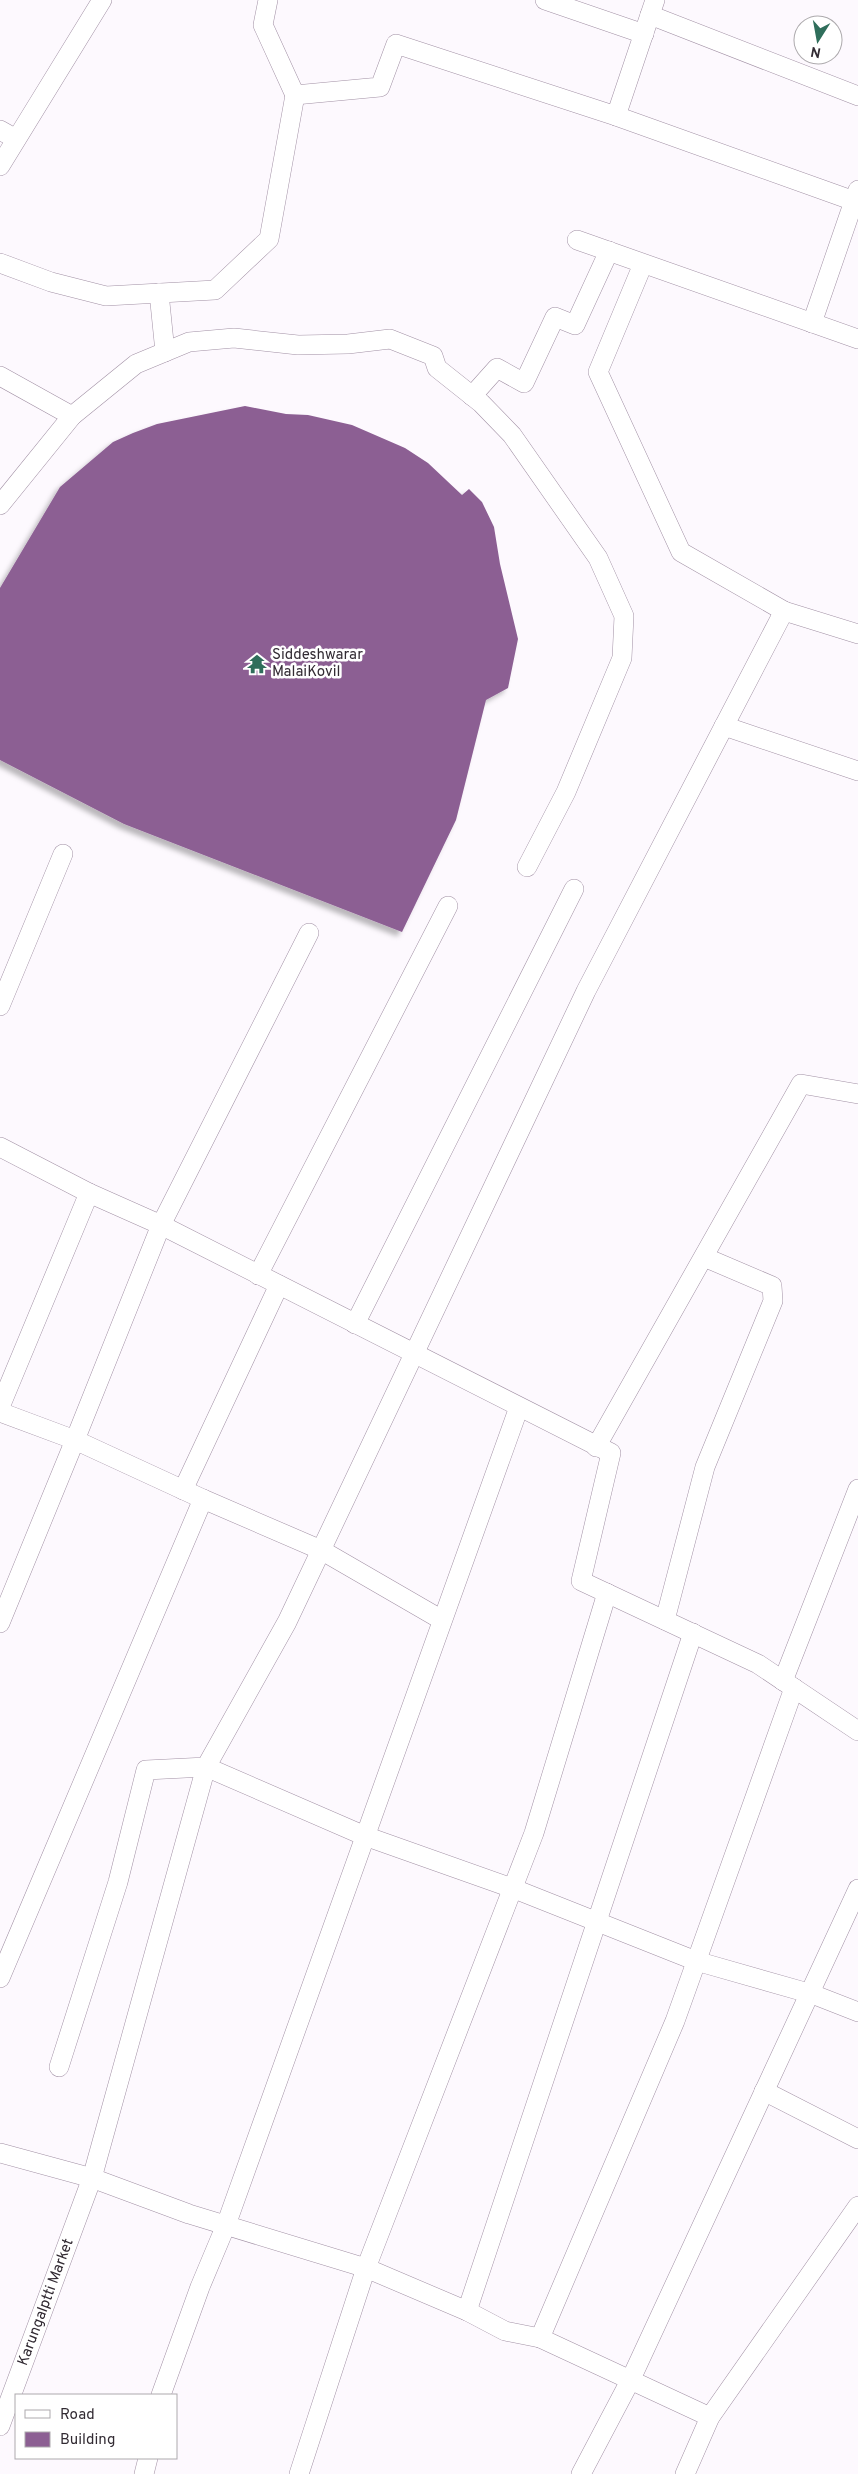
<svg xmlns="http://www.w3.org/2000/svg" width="858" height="2474" font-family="Overpass,sans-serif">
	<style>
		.building { fill: #8c5f93; filter: url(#shadow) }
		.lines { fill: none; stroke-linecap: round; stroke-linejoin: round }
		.minor-casing { stroke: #a291a5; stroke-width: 20 }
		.minor { stroke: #fff; stroke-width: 19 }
		.labels { text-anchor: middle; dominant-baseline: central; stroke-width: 5; stroke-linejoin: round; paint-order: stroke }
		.poi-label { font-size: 15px; fill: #322b33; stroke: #fff; text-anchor: start }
		.street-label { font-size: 15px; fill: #322b33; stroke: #fff }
	</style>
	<defs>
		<filter id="shadow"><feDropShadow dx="-4.5" dy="4.5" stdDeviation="2.5" flood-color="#0004"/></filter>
	</defs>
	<rect width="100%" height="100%" fill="#fdf9fe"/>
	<polygon class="building" points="245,406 286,414 308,415 352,425 405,448 428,463 462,495 469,489 482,502 494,527 500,564 518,639 508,688 486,700 456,820 402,932 124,824 0,760 0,588 60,487 113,442 133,433 157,424"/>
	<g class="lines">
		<defs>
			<g id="minor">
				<polyline points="268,0 263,25 295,95 380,87 396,44 616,116 655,0"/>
				<polyline points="545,0 644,34"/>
				<polyline points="650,15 858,96"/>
				<polyline points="616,116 854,201 858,190"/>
				<polyline points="0,130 16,139"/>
				<polyline points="0,166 102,0"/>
				<polyline points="577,240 858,339"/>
				<polyline points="0,263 51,282 106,296 215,290 269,239 295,95"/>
				<polyline points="643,264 598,372 681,552 784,611"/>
				<polyline points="159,293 165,352"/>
				<polyline points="812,323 854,201"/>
				<polyline points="0,376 72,416 0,505"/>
				<polyline points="472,396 497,368 524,383 555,317 575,325 609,251"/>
				<polyline points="72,416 136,364 189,342 234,338 298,345 348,344 390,339 433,356 437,368 481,403 512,435 598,558 624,616 622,658 566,792 527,867"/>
				<polyline points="724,726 858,771"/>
				<polyline points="0,1006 63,854"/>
				<polyline points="0,1147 89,1193"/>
				<polyline points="258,1275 448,906"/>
				<polyline points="355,1324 574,889"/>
				<polyline points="0,1407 89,1193 161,1225 309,933"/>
				<polyline points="0,1412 75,1440 161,1225 611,1453 581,1581 758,1664 858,1731"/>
				<polyline points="596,1447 801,1084 858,1094"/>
				<polyline points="183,1490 279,1285"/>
				<polyline points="665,1620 705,1467 773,1301 772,1286 704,1257"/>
				<polyline points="0,1623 75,1440 203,1499"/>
				<polyline points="783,1681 858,1489"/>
				<polyline points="0,1978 203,1499 321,1550 442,1620"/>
				<polyline points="59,2067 118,1882 146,1770 206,1767 287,1622 586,991 784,611 858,634"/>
				<polyline points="764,2091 858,2139"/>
				<polyline points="0,2153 92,2178 189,2214 366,2268 467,2311 505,2331 540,2338 710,2417"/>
				<polyline points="467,2311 693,1633"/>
				<polyline points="540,2338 675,2021 794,1688"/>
				<polyline points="161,2395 200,2287 226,2225 519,1407"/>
				<path id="s1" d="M0,2426L92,2178L206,1767L365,1836L512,1888L696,1961L812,1994L858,2012"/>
				<polyline points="144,2474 148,2458"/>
				<polyline points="299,2474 366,2268 534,1833 607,1593"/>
				<polyline points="581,2474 630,2381 858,1889"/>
				<polyline points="685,2474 710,2417 858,2206"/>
			</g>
		</defs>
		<use href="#minor" class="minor-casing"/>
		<use href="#minor" class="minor"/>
	</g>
	<defs>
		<symbol id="temple-bare" viewBox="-9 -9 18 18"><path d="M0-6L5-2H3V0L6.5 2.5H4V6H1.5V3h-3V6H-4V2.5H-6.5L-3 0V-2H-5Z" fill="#2f6e5b" stroke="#fff" stroke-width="2.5" paint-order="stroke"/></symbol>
	</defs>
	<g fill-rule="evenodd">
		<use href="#temple-bare" x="243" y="650" width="28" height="28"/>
	</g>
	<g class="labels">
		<g class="poi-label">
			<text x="272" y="655">Siddeshwarar<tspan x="272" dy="17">MalaiKovil</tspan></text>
		</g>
		<g class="street-label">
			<text stroke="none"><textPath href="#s1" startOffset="132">Karungalptti Market</textPath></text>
		</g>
	</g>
	<rect x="15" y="2394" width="162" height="65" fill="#ffffff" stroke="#adaaad"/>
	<rect x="25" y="2410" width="25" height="8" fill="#ffffff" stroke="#adaaad"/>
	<text x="60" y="2419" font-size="15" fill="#322b33">Road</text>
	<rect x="25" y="2432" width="25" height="15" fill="#8c5f93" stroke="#adaaad"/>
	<text x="60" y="2444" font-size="15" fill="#322b33">Building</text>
	<g transform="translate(818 40) rotate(191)"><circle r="24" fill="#ffffff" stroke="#adaaad"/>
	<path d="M0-4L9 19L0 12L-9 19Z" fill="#2f6e5b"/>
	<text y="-8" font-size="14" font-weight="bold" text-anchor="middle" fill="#322b33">N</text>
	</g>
</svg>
